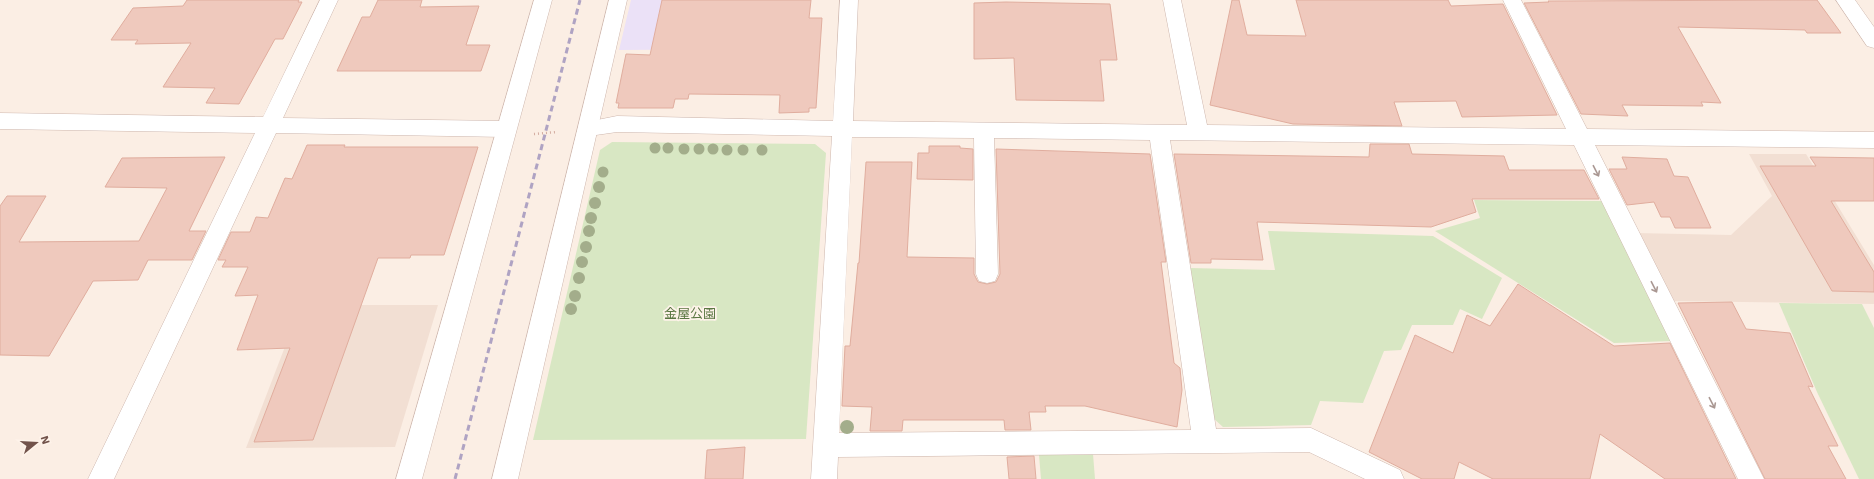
<svg xmlns="http://www.w3.org/2000/svg" width="1874" height="479" font-family="'Work Sans','Noto Sans JP',sans-serif">
	<style>
		.residential { fill: #f2dfd3 }
		.education { fill: #ebe1f7 }
		.green { fill: #d8e7c3 }
		.building { fill: #efc9bd; stroke: #e0ad9e }
		.lines { fill: none; stroke-linecap: round; stroke-linejoin: round }
		.minor-casing { stroke: #ceb7ae; stroke-width: 1 }
		.tertiary-casing { stroke: #ceb7ae; stroke-width: 1 }
		.path { stroke: #d3aca0; stroke-width: 2.5; stroke-dasharray: 1 3; stroke-linecap: butt }
		.minor { fill: #fff; fill-rule: evenodd }
		.tertiary { fill: #fff; fill-rule: evenodd }
		.rail { stroke: #afa3c3; stroke-width: 3; stroke-dasharray: 6 4; stroke-linecap: butt }
		.tree { fill: #a3ad8b }
		.oneway { stroke: #aa9893 }
		.labels { text-anchor: middle; dominant-baseline: central; stroke-width: 3.5; stroke-linejoin: round; paint-order: stroke }
		.park-label { font-size: 13px; fill: #5b7743; stroke: #fef3ea }
	</style>
	<rect width="100%" height="100%" fill="#fbeee4"/>
	<g class="residential">
		<polygon points="1749,154 1806,154 1874,265 1874,304 1669,301 1635,233 1731,235 1772,196"/>
		<polygon points="301,305 438,305 395,447 246,448"/>
	</g>
	<polygon class="education" points="631,0 766,0 760,49 619,50"/>
	<g class="green">
		<polygon points="612,142 815,144 826,153 806,439 533,440 600,150"/>
		<polygon points="1474,200 1602,201 1672,341 1614,343 1435,231 1480,218"/>
		<polygon points="1268,231 1433,236 1502,278 1482,319 1460,309 1453,325 1412,325 1401,350 1384,351 1363,403 1320,401 1311,425 1223,427 1213,418 1190,268 1275,270"/>
		<polygon points="1779,303 1862,304 1874,328 1874,479 1859,479 1817,392"/>
		<polygon points="1093,454 1095,479 1041,479 1039,455"/>
	</g>
	<g class="building">
		<polygon points="187,0 299,0 298,2 302,2 283,39 275,39 239,104 206,103 215,88 163,87 191,43 135,44 138,40 111,40 133,8 183,6"/>
		<polygon points="378,0 422,0 420,7 479,6 466,45 490,45 481,71 337,71 362,17 370,17"/>
		<polygon points="662,0 811,0 809,18 822,18 816,108 809,108 809,112 779,113 780,95 689,94 688,99 675,99 673,108 618,108 619,103 616,103 626,54 650,55"/>
		<polygon points="1232,0 1239,0 1247,35 1306,36 1296,0 1448,0 1451,6 1503,4 1557,115 1462,117 1456,101 1394,102 1402,126 1293,124 1210,105"/>
		<polygon points="1817,0 1841,33 1807,33 1805,30 1678,27 1721,103 1701,102 1703,106 1622,105 1628,116 1581,114 1524,3 1549,2 1548,1"/>
		<polygon points="1006,2 1110,4 1117,60 1100,60 1104,101 1016,100 1014,58 974,59 974,3"/>
		<polygon points="1370,144 1409,144 1412,154 1504,156 1509,170 1584,170 1599,199 1472,199 1476,212 1431,227 1257,222 1263,260 1211,259 1211,263 1191,263 1174,154 1369,157"/>
		<polygon points="307,145 345,145 344,147 478,147 444,255 411,255 410,258 378,258 313,440 254,442 290,348 237,350 258,295 235,296 248,267 222,267 226,260 218,260 231,232 250,232 256,217 268,218 285,178 292,179"/>
		<polygon points="929,146 960,146 960,148 973,149 973,180 917,179 918,153 929,153"/>
		<polygon points="996,149 1150,154 1166,262 1161,262 1174,363 1180,368 1182,390 1177,427 1085,406 1045,406 1046,412 1029,412 1031,430 1005,430 1004,420 903,420 902,431 870,431 872,407 842,406 845,346 850,346 858,263 859,263 866,162 912,162 907,257 974,258 974,274 978,282 987,284 996,282 1000,274"/>
		<polygon points="225,157 189,231 206,231 192,260 148,260 138,280 93,281 49,356 0,355 0,206 7,196 46,196 19,242 139,241 167,188 105,187 122,158"/>
		<polygon points="1622,157 1667,159 1674,176 1688,177 1711,228 1675,228 1670,217 1661,217 1654,202 1627,205 1609,169 1627,169"/>
		<polygon points="1810,157 1874,158 1874,201 1831,201 1874,272 1874,292 1832,291 1760,166 1816,166"/>
		<polygon points="1518,284 1614,346 1670,343 1736,479 1665,479 1600,434 1590,479 1493,479 1459,462 1454,479 1422,479 1369,452 1415,335 1453,353 1467,315 1490,326"/>
		<polygon points="1732,302 1746,329 1790,333 1813,387 1808,386 1838,446 1828,446 1846,479 1765,479 1678,303"/>
		<polygon points="745,447 743,479 705,479 707,450"/>
		<polygon points="1034,456 1036,479 1009,479 1007,457"/>
	</g>
	<g class="lines">
		<defs>
			<g id="minor">
				<polygon points="320,0 338,0 283,118 506,121 513,124 516,129 513,134 506,137 276,133 114,479 88,479 255,133 0,129 0,113 263,117"/>
				<path d="M840,0H858L853,121L1187,125L1163,0H1181L1207,125L1566,129L1503,0H1521L1587,129L1874,132V148L1595,145L1764,479H1738L1574,145L1170,140L1216,429L1311,428L1400,470L1404,479H1365L1309,452L838,457L837,479H811L832,136L617,132L589,136L582,133L579,128L582,123L617,116L833,121ZM852,137L974,138L976,274L979,281L987,283L995,281L998,274L994,138L1150,140L1191,430L839,433Z"/>
				<polygon points="1836,0 1855,0 1874,27 1874,48 1867,46"/>
			</g>
			<g id="tertiary">
				<polygon points="534,0 552,0 422,479 396,479"/>
				<polygon points="609,0 627,0 518,479 492,479"/>
			</g>
		</defs>
		<use href="#minor" class="minor-casing"/>
		<use href="#tertiary" class="tertiary-casing"/>
		<polyline class="path" points="534,134 557,132"/>
		<use href="#minor" class="minor"/>
		<use href="#tertiary" class="tertiary"/>
		<polyline class="rail" points="455,479 580,0"/>
	</g>
	<g class="tree">
		<circle cx="655" cy="148" r="5.5"/>
		<circle cx="668" cy="148" r="5.5"/>
		<circle cx="684" cy="149" r="5.5"/>
		<circle cx="699" cy="149" r="5.5"/>
		<circle cx="713" cy="149" r="5.5"/>
		<circle cx="727" cy="150" r="5.5"/>
		<circle cx="743" cy="150" r="5.5"/>
		<circle cx="762" cy="150" r="5.5"/>
		<circle cx="603" cy="172" r="5.5"/>
		<circle cx="599" cy="187" r="6"/>
		<circle cx="595" cy="203" r="6"/>
		<circle cx="591" cy="218" r="6"/>
		<circle cx="589" cy="231" r="6"/>
		<circle cx="586" cy="247" r="6"/>
		<circle cx="582" cy="262" r="6"/>
		<circle cx="579" cy="278" r="6"/>
		<circle cx="575" cy="296" r="6"/>
		<circle cx="571" cy="309" r="6"/>
		<circle cx="847" cy="427" r="7"/>
	</g>
	<defs><path id="oneway-shaft" d="M-6 0H5M1.5-3L5.5 0L1.5 3" fill="none" stroke-width="1.6" stroke-linecap="round" stroke-linejoin="round"/></defs>
	<g class="oneway">
		<use href="#oneway-shaft" transform="translate(1596 171) rotate(63)"/>
		<use href="#oneway-shaft" transform="translate(1654 287) rotate(63)"/>
		<use href="#oneway-shaft" transform="translate(1712 403) rotate(63)"/>
	</g>
	<g class="labels">
		<g class="park-label">
			<text x="690" y="313">金屋公園</text>
		</g>
	</g>
	<g transform="translate(36 443) rotate(72)" stroke="#fef3ea" stroke-width="3" paint-order="stroke">
	<path d="M0-3L7 15L0 10L-7 15Z" fill="#72534b"/>
	<text y="-6" font-size="11" font-weight="bold" text-anchor="middle" fill="#72534b">N</text>
	</g>
</svg>
